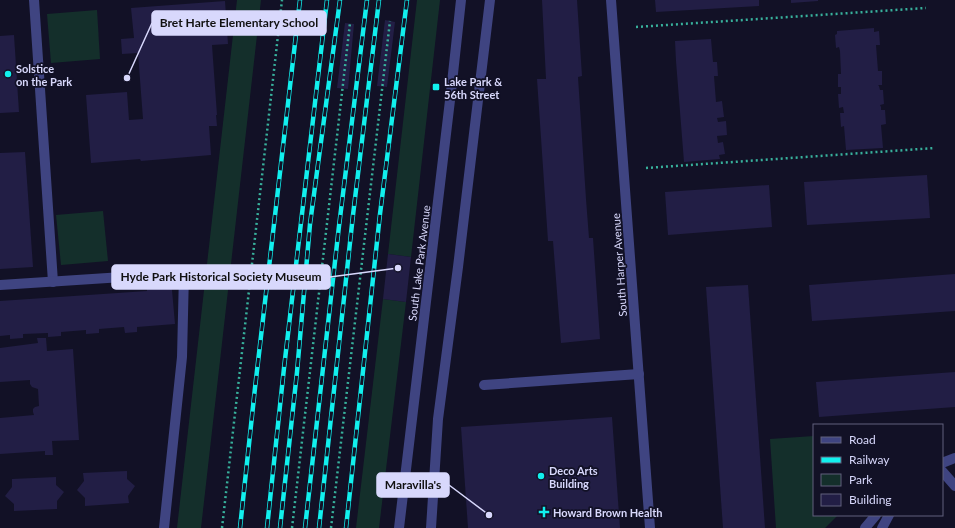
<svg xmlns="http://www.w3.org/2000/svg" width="955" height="528" font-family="Lato,sans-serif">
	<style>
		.green { fill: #142f2b }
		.building { fill: #221e45 }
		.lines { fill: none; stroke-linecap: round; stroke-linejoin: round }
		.path { stroke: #38b19c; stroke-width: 2.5; stroke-dasharray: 2 3; stroke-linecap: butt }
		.minor { stroke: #3f4481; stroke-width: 10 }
		.rail-casing { stroke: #11f0ee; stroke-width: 4.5 }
		.rail { stroke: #121126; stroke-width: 3; stroke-dasharray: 9; stroke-linecap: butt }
		.poi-dot { fill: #11f0ee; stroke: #121126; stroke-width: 1.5 }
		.labels { text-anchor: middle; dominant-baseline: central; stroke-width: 3.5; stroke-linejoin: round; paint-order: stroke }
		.poi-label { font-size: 11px; font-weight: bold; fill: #d8d8fc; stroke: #121126; text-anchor: start }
		.street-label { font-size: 11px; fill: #d8d8fc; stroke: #121126 }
		.leader { fill: none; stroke: #d8d8fc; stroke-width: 1.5 }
		.callout-dot { fill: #d8d8fc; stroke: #121126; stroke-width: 1.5 }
		.callout { fill: #d8d8fc; stroke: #d8d8fc; stroke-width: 1.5 }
		.callout-label { font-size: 12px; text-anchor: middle; font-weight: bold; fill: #111 }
	</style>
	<rect width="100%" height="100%" fill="#121126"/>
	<g class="green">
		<polygon points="237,0 261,0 201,528 177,528"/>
		<polygon points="417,0 440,0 411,257 388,254"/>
		<polygon points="97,10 100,59 51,63 47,14"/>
		<polygon points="103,211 108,261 61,265 56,215"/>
		<polygon points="383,299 406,302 379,528 356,528"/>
		<polygon points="814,436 814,515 838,515 825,528 776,528 770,439"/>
	</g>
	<g class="building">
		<polygon points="542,0 577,0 582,76 578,77 586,199 589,238 593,238 600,339 561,343 553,241 548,241 537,79 546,79"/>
		<polygon points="655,0 759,0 759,6 656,12"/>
		<polygon points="791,0 818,0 818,1 791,3"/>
		<polygon points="225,1 228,44 212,45 217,115 216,115 217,126 209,126 211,155 141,161 140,159 91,163 86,95 127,92 129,120 143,119 138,53 122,54 121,39 134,38 131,8"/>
		<polygon points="385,20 395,22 387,87 377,86"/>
		<polygon points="345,23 354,24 348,89 337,88"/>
		<polygon points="874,28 874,32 879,31 880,45 876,45 878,71 882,71 882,85 878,85 879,86 880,90 883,90 884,104 880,105 881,107 881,110 885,110 886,124 881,125 883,148 846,150 844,126 841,127 840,113 844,113 843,107 839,108 838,94 841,94 841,87 838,87 838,74 841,74 840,51 839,47 836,48 835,35 837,34 837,31"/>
		<polygon points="14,35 19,112 0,113 0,36"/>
		<polygon points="711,39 713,62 717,62 718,76 714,76 716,102 722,101 724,117 717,118 718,122 726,121 727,135 717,136 718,143 723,142 725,154 719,155 720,159 684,162 676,61 675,41"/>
		<polygon points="25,152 33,267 0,269 0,153"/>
		<polygon points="927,175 930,218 807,225 804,182"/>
		<polygon points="769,185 772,227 668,235 665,192"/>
		<polygon points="388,254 411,257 406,302 383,299"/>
		<polygon points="955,274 955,311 812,321 809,285"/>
		<polygon points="171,279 175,324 137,327 137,332 125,333 124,327 99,329 99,333 86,334 86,330 61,332 61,336 48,337 48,333 23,334 23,338 10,339 10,335 0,336 0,301 147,291 147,281"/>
		<polygon points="748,285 765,528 723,528 706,287"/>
		<polygon points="37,338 46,338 47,351 73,349 79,440 52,441 53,455 45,455 45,451 0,454 0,418 34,415 33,412 33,409 35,407 39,406 38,389 32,387 30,384 30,380 0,382 0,348 38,343"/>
		<polygon points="955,372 955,407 819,417 816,382"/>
		<polygon points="612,417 620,528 468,528 461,427"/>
		<polygon points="127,471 127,479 135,486 128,496 129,503 85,506 85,498 77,490 84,481 83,473"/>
		<polygon points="56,477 56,485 64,492 57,501 57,509 14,511 14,504 5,496 12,487 12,479"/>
	</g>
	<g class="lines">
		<g class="path">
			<polyline points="636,27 926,8"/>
			<polyline points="646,168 935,148"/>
			<polyline points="222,528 282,0"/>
			<polyline points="292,528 350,23"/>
			<polyline points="331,528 390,21"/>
		</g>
		<g class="minor">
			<polyline points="34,0 53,282"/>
			<polyline points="611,0 650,528"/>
			<polyline points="0,285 184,273 182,357 164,528"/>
			<polyline points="484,385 639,374"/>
			<polyline points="942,463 955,458"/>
			<polyline points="942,471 955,486"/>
			<polyline points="399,528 451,92 461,0"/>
			<polyline points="431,528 438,419 458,267 490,0"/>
			<polyline points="865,528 876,515"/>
			<polyline points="882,528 889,515"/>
		</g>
		<defs>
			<g id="rail">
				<polyline points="240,528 255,388 300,0"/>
				<polyline points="267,528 284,368 327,0"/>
				<polyline points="280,528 297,372 310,224 340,0"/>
				<polyline points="305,528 339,226 367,0"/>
				<polyline points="319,528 353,215 379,0"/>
				<polyline points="346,528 380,214 407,0"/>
			</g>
		</defs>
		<use href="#rail" class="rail-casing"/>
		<use href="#rail" class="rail"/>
	</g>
	<g class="poi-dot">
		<circle cx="8" cy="74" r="4"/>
		<rect x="432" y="83" width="8" height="8" rx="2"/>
		<circle cx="541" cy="476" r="4"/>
		<path d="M542 506h4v4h4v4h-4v4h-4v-4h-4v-4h4z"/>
	</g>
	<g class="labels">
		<g class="poi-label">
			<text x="16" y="68">Solstice<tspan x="16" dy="13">on the Park</tspan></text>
			<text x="444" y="81">Lake Park &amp;<tspan x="444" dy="13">56th Street</tspan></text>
			<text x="549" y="470">Deco Arts<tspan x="549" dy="13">Building</tspan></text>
			<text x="553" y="512">Howard Brown Health</text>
		</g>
		<g class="street-label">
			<text transform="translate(419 263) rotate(-83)">South Lake Park Avenue</text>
			<text transform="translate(619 265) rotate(-94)">South Harper Avenue</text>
		</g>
	</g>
	<path class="leader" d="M127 78L152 23M398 268L330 277M489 515L449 485"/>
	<g class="callout-dot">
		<circle cx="127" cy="78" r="4"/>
		<circle cx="398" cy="268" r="4"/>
		<circle cx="489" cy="515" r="4"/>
	</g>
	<g class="callout">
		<rect x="152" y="11" width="174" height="24" rx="4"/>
		<rect x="112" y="265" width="218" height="24" rx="4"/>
		<rect x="377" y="473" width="72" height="24" rx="4"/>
	</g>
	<g class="callout-label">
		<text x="239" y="27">Bret Harte Elementary School</text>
		<text x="221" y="281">Hyde Park Historical Society Museum</text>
		<text x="413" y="489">Maravilla's</text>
	</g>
	<rect x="813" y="424" width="130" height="92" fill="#121126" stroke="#61617c"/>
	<rect x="821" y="437" width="20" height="6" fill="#3f4481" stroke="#61617c"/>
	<text x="849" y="444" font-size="12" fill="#d8d8fc">Road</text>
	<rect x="821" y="457" width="20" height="6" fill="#11f0ee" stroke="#61617c"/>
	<text x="849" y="464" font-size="12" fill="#d8d8fc">Railway</text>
	<rect x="821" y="474" width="20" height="12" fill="#142f2b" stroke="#61617c"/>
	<text x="849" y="484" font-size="12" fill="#d8d8fc">Park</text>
	<rect x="821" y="494" width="20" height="12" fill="#221e45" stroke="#61617c"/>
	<text x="849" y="504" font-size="12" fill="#d8d8fc">Building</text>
</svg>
